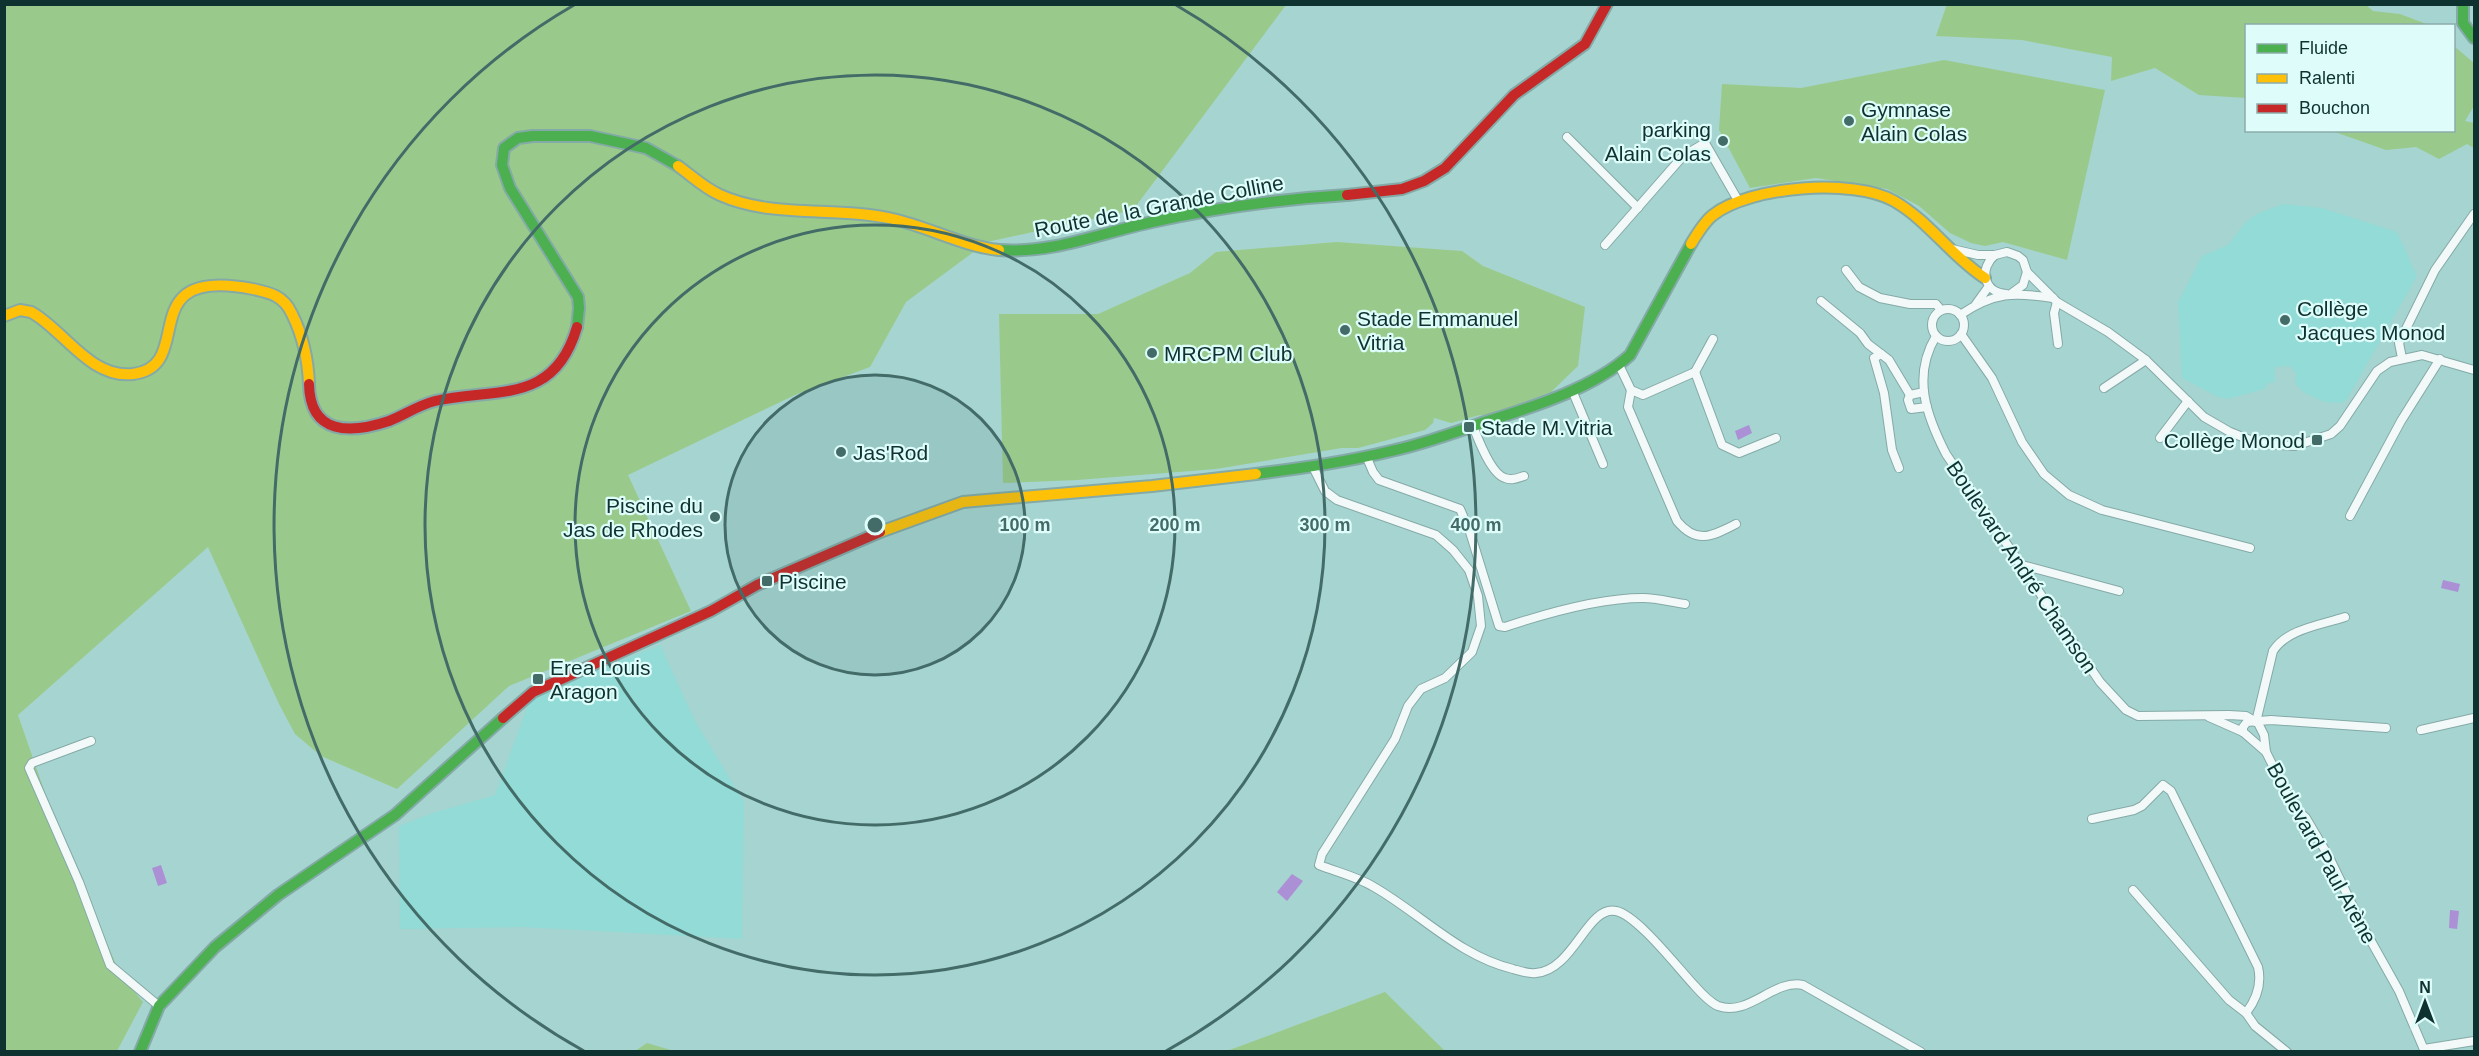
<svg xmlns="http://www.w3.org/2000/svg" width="2479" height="1056" font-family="Helvetica,sans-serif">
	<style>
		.built { fill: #92dbd6 }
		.green { fill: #9aca8b }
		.water { fill: #ab90d5 }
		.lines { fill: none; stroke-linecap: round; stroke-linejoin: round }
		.street-casing { stroke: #84aaa7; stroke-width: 10 }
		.fast-casing { stroke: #84aaa7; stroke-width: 14 }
		.slow-casing { stroke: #84aaa7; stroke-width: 14 }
		.jam-casing { stroke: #84aaa7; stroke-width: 14 }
		.street { stroke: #f2f9f8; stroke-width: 8 }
		.fast { stroke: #4caf50; stroke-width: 10 }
		.slow { stroke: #ffc107; stroke-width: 10 }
		.jam { stroke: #c62828; stroke-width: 10 }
		.ring { fill: none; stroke: #436b68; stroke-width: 3 }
		.poi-dot { fill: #436b68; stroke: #defdfa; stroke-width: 2 }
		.labels { text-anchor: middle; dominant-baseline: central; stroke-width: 4.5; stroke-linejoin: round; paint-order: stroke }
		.poi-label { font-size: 21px; fill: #0e3230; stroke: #defdfa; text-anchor: start }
		.street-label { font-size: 21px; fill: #0e3230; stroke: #defdfa }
		.centre { fill: #436b68; stroke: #defdfa; stroke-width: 3 }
		.ring-label { font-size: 18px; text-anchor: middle; font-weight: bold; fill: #436b68; stroke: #defdfa; stroke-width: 4.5; stroke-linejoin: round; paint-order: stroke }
	</style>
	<rect width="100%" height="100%" fill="#a6d4d0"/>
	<g class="built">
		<polygon points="2283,204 2322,208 2397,232 2417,276 2347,399 2341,403 2324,402 2303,392 2295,383 2296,374 2290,366 2275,367 2275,382 2268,383 2264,389 2228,399 2218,397 2182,378 2178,302 2202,256 2228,245 2246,222 2257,214"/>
		<polygon points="660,645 695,721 744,802 742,939 523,927 400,929 399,826 433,813 495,795 531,697"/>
	</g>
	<g class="green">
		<polygon points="1947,4 2365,4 2373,11 2400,14 2429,25 2246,26 2246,98 2199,95 2155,68 2111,81 2112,57 2022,40 1936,36"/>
		<polygon points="5,5 1286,5 1133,210 987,242 906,302 870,367 795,395 628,475 691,611 509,686 397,789 321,756 295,734 279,704 208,547 18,715 53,816 120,974 143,1002 117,1051 5,1052"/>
		<polygon points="2454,46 2474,63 2474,106 2465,121 2474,123 2474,148 2467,144 2439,159 2416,147 2386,150 2332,131 2454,130"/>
		<polygon points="1944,60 2105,90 2067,260 2003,242 1985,246 1971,243 1950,233 1919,206 1887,189 1816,178 1750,188 1719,130 1722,84 1801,88"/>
		<polygon points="1337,242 1462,251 1483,266 1585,307 1578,366 1551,392 1488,416 1480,415 1451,423 1434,418 1433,423 1425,430 1358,448 1342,448 1216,469 1077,480 1003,483 999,314 1098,314 1190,273 1216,252"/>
		<polygon points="1385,992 1445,1051 1227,1051"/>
		<polygon points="647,1043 674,1051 635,1051"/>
	</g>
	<g class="water">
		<polygon points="1749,425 1752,433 1738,440 1735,431"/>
		<polygon points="2443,580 2460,584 2458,592 2441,588"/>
		<polygon points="161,865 167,883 158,886 152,868"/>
		<polygon points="1292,874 1303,881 1287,901 1277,892"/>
		<polygon points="2450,910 2459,911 2457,929 2449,928"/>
	</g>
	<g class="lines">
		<defs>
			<g id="street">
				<polyline points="1567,137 1638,208"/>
				<polyline points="1605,245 1683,156 1705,143 1739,202"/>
				<polyline points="1952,249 1978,255 1995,255 2007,252 2018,256 2023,260 2027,272 2057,302 2108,332 2146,360 2204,417 2230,432 2260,444 2295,446 2331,434 2340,426 2377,371 2390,362 2422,355 2474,370"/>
				<path d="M1995,255C1979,268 1983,292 2006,294"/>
				<polyline points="1846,270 1859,287 1880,298 1910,304 1936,304 1941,310"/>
				<polyline points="2012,293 2023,285 2027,272"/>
				<polyline points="1821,301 1860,333 1868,344 1889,360 1910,395"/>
				<polyline points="2057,302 2054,313 2058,344"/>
				<polyline points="1976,304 1989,286"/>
				<circle cx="1948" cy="325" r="16"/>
				<path d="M1960,315C1994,292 2014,292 2053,298"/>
				<polyline points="1961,334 1992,378 2022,442 2044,474 2069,495 2102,510 2250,548"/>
				<path d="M1936,336C1912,376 1926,415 1946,454L2100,682L2126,710L2138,716L2229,715L2246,716L2258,723L2264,735L2266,752L2285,790L2294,807L2306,818L2329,857L2362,925L2399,991L2425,1052"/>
				<polyline points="1881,354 1874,358 1884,393 1892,450 1899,468"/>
				<polyline points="2402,358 2399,343 2435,270 2474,214"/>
				<polyline points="1619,365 1631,390 1643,395 1695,372 1713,339"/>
				<polyline points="1695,372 1722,445 1739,453 1776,438"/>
				<polyline points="2104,388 2146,360"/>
				<polyline points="1572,390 1603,464"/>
				<path d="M1631,390L1628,407L1677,521C1697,545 1712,536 1736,524"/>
				<polyline points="1924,392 1910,395 1908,400 1911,409 1927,407"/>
				<path d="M1473,426C1478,439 1491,474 1505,478C1512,481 1518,478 1524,476"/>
				<polyline points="2160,438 2188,401"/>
				<path d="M1367,458L1373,472L1379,480L1460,509L1470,532L1499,626L1505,627C1547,613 1599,598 1643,598C1657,598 1671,602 1685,604"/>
				<path d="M1313,467L1325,491L1337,500L1436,535L1453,550L1469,570L1478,596L1481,626L1472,652L1445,678L1421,689L1408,706L1395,739L1322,854L1319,865C1337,872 1358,877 1374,887C1421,914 1459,956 1513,969C1520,971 1528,974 1536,973C1574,970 1587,905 1616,911C1637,915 1678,968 1694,985C1701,993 1709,1002 1718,1006C1749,1017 1773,979 1803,985L1921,1052"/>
				<polyline points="2350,516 2401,421 2440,359"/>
				<polyline points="2022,565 2119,591"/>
				<polyline points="2209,717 2243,732 2266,752"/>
				<path d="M2256,722L2273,651C2287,629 2321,625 2345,617"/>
				<polyline points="2421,730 2474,718"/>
				<polyline points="2243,732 2243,727 2247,722 2271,720 2386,728"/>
				<polyline points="91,741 32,763 29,768 79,882 110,965 159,1006"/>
				<path d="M2092,819L2134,810L2142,806L2163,785L2171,791L2258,967C2262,984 2256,1000 2246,1013"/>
				<polyline points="2133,890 2229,1000 2246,1013 2255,1026 2287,1052"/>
				<polyline points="2424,1049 2474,1041"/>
			</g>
			<g id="fast">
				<polyline points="2463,4 2463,23 2474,38"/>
				<path d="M999,250C1053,254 1100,233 1152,222C1215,208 1282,199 1347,195"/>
				<polyline points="577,327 579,308 578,297 510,188 502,165 504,148 518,138 533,136 590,136 646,148 678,166"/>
				<path d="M1256,474C1302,468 1346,462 1391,451C1425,444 1458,431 1491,420C1536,406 1595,387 1630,355L1691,244"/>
				<polyline points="140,1052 159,1006 215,947 278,895 395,815 503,718"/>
			</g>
			<g id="slow">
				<path d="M678,166C692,176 704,188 720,195C773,219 837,206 893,219C929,227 962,246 999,250"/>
				<path d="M1691,244C1697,234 1704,222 1713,215C1750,186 1853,178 1894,201C1929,221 1952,257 1985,278"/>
				<path d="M4,316L20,310L31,312C63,329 90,379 133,374C199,366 129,265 253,289C271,293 284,296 292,314C303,336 308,360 309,384"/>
				<polyline points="880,532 963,502 1152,486 1256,474"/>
			</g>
			<g id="jam">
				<polyline points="1347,195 1402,189 1424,181 1445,168 1514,95 1585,44 1607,4"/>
				<path d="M309,384C310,435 350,434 389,421C404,415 419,405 435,401C495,387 554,406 577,327"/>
				<polyline points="503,718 533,692 711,611 757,585 880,532"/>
			</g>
		</defs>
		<use href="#street" class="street-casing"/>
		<use href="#fast" class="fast-casing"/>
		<use href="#slow" class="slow-casing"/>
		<use href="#jam" class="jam-casing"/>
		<use href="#street" class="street"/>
		<use href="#fast" class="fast"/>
		<use href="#slow" class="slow"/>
		<use href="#jam" class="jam"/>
	</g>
	<circle cx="875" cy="525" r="150" fill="#436b68" fill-opacity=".12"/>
	<g class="ring">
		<circle cx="875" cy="525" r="150"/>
		<circle cx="875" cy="525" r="300"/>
		<circle cx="875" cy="525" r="450"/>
		<path d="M584 1051A601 601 0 0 1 574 5M1176 5A601 601 0 0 1 1166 1051"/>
	</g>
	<g class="poi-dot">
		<circle cx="1849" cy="121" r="6"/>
		<circle cx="1723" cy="141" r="6"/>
		<circle cx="2285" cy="320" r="6"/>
		<circle cx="1345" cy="330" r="6"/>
		<circle cx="1152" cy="353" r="6"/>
		<rect x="1463" y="421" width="12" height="12" rx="3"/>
		<rect x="2311" y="434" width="12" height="12" rx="3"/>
		<circle cx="841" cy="452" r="6"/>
		<circle cx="715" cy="517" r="6"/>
		<rect x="761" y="575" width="12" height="12" rx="3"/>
		<rect x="532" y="673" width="12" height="12" rx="3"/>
	</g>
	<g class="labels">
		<g class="poi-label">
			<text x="1861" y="109">Gymnase<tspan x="1861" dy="24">Alain Colas</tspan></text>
			<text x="1711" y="129" text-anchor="end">parking<tspan x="1711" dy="24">Alain Colas</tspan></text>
			<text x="2297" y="308">Collège<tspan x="2297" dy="24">Jacques Monod</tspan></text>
			<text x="1357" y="318">Stade Emmanuel<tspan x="1357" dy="24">Vitria</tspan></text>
			<text x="1164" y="353">MRCPM Club</text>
			<text x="1481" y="427">Stade M.Vitria</text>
			<text x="2305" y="440" text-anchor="end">Collège Monod</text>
			<text x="853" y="452">Jas'Rod</text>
			<text x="703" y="505" text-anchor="end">Piscine du<tspan x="703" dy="24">Jas de Rhodes</tspan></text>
			<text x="779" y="581">Piscine</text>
			<text x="550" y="667">Erea Louis<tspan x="550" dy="24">Aragon</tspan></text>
		</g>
		<g class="street-label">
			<text transform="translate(1159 206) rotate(-11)">Route de la Grande Colline</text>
			<text transform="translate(2022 567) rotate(56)">Boulevard André Chamson</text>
			<text transform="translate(2322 853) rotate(61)">Boulevard Paul Arène</text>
		</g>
	</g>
	<circle cx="875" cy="525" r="9" class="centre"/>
	<g class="ring-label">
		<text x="1025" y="531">100 m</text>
		<text x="1175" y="531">200 m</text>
		<text x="1325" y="531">300 m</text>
		<text x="1476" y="531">400 m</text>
	</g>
	<rect width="2479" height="1056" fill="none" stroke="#0e3230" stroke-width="12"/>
	<rect x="2245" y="24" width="210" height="108" fill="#defdfa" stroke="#8baca9" stroke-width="1.5"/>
	<rect x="2257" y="44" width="30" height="9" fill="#4caf50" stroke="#8baca9" stroke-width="1.5"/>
	<text x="2299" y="54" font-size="18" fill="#0e3230">Fluide</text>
	<rect x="2257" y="74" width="30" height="9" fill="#ffc107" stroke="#8baca9" stroke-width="1.5"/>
	<text x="2299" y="84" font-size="18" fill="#0e3230">Ralenti</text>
	<rect x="2257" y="104" width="30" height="9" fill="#c62828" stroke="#8baca9" stroke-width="1.5"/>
	<text x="2299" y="114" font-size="18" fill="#0e3230">Bouchon</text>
	<g transform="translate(2425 1002)" stroke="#defdfa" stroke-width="4.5" paint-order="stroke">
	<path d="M0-4.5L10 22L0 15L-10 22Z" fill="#0e3230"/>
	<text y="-9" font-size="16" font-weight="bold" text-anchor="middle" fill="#0e3230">N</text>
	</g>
</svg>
